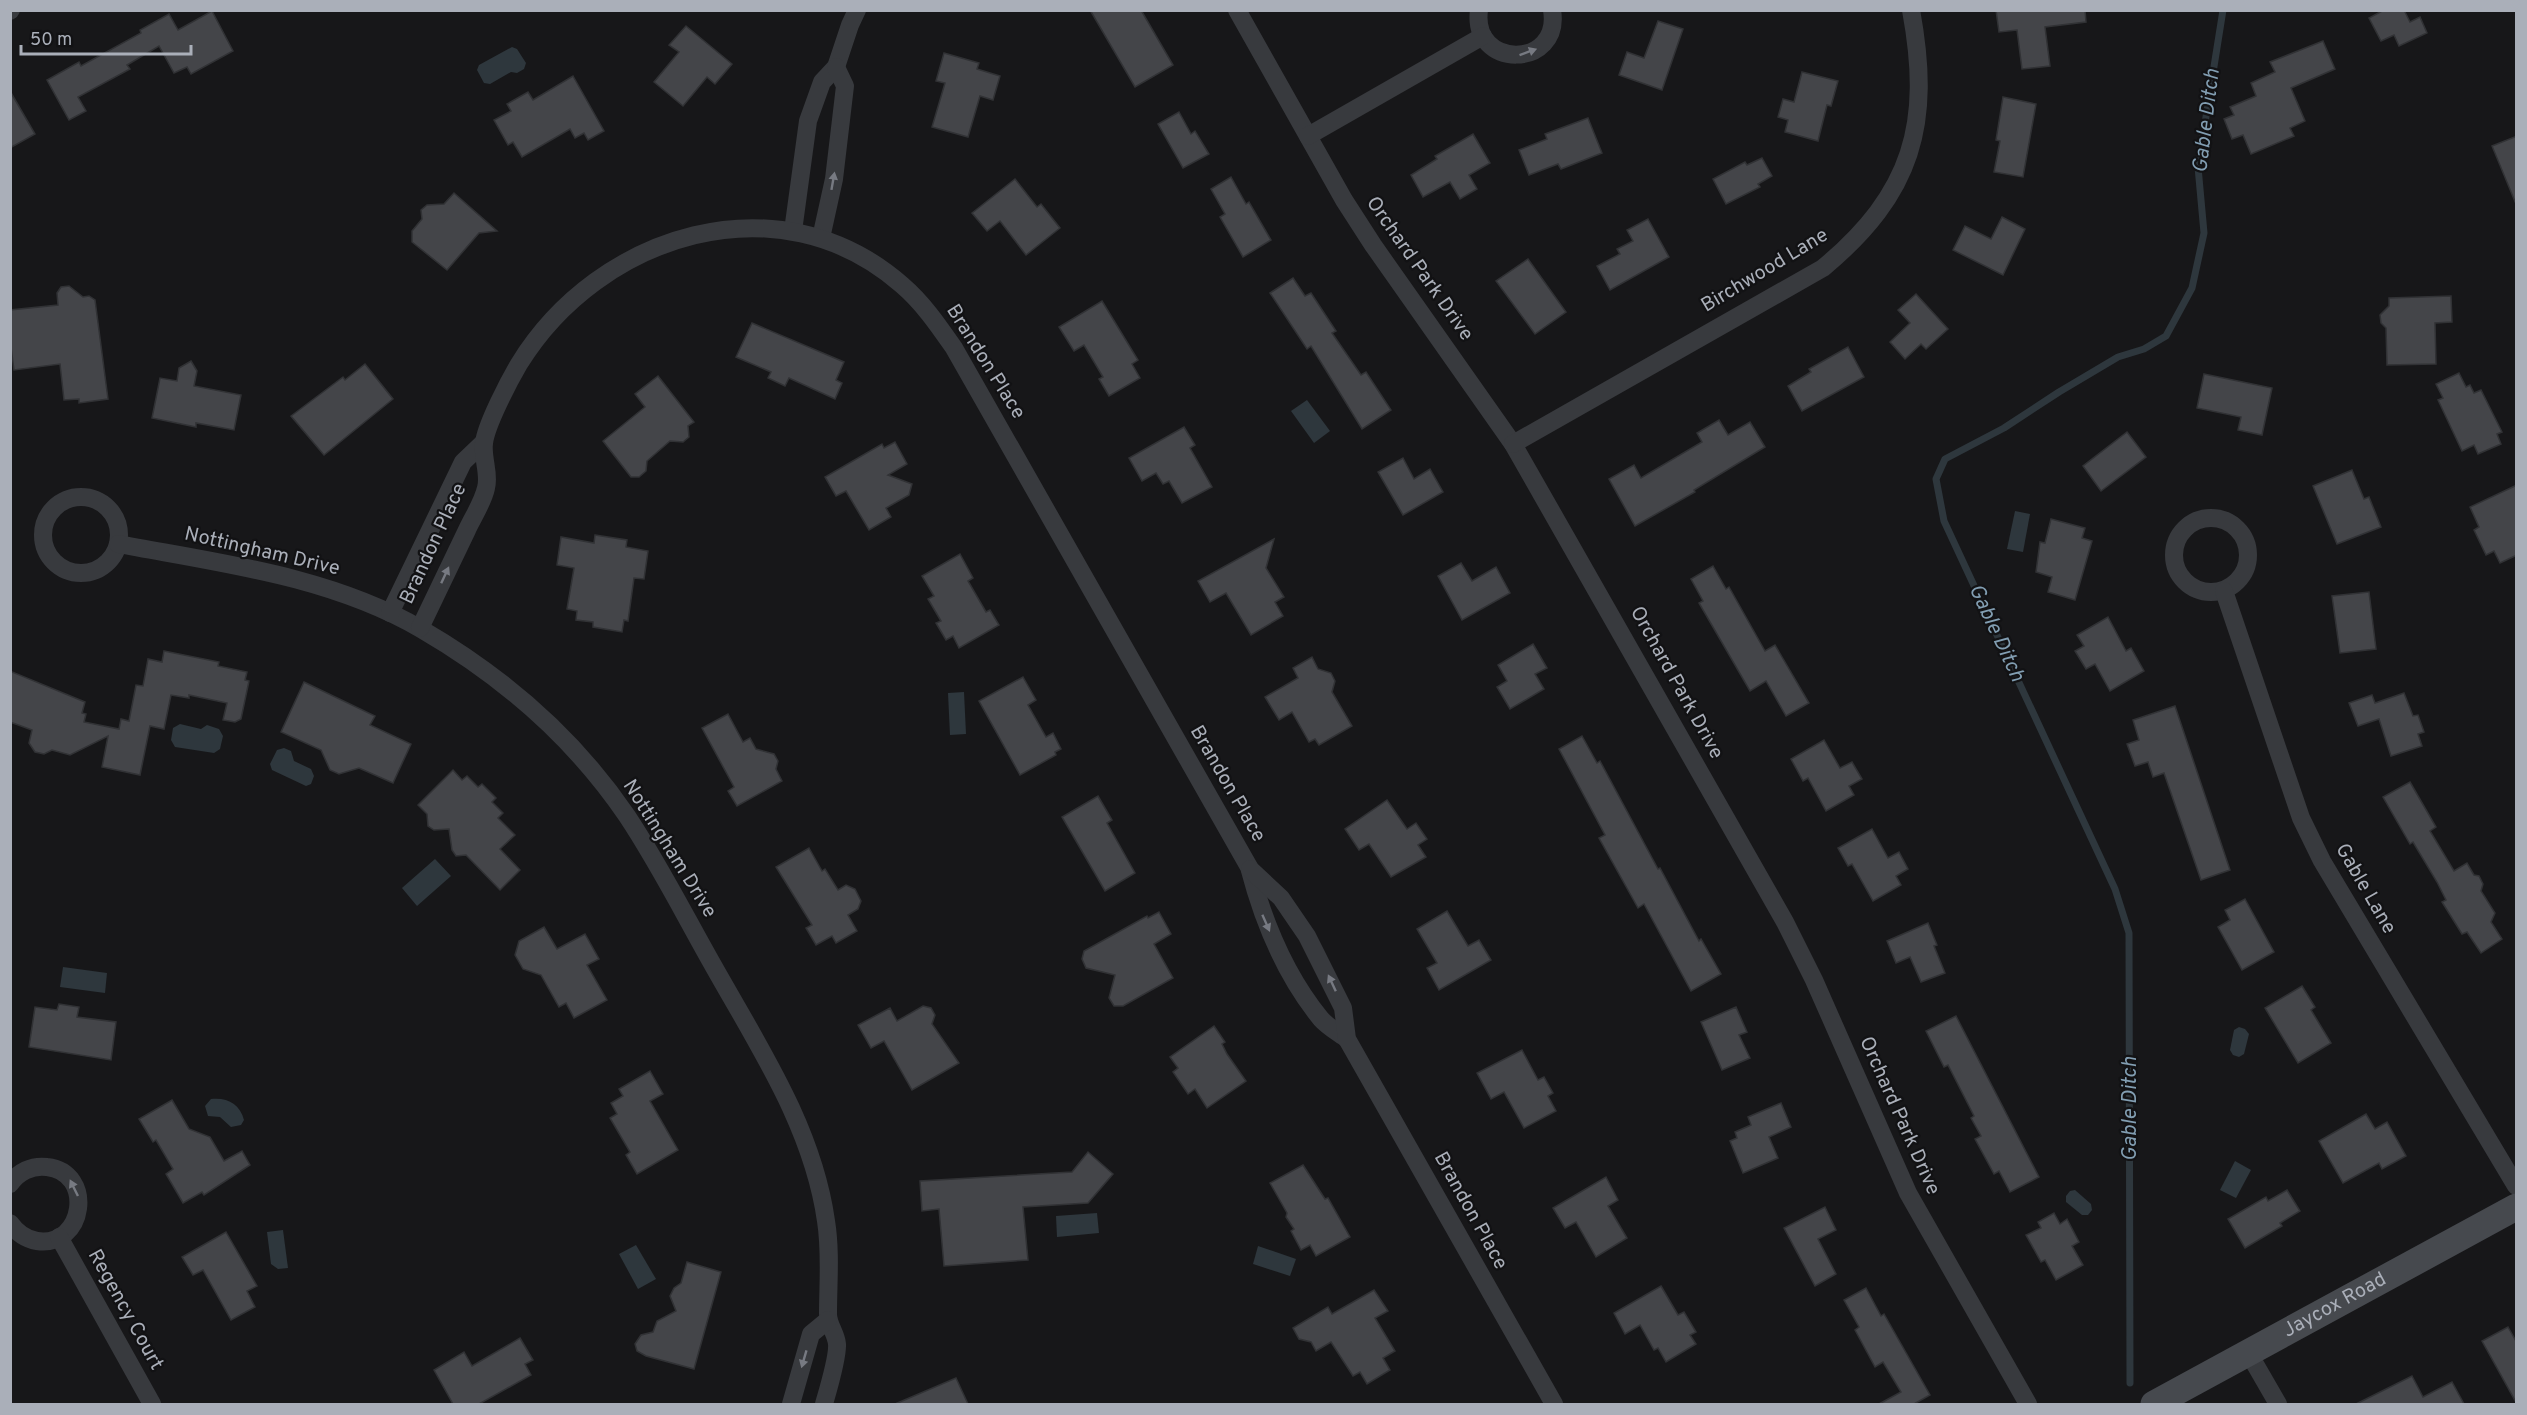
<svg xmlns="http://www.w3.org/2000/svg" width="2527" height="1415" font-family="Overpass,sans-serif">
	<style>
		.water { fill: #2e373d }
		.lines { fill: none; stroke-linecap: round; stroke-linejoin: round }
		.stream { stroke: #2e373d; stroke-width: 7 }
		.building { fill: #444549; stroke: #313235; stroke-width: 1.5 }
		.street { stroke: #383a3e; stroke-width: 18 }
		.secondary { stroke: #46494e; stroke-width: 27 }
		.oneway { fill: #777a82 }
		.labels { text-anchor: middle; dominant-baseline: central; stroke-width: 4.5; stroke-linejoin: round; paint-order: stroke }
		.street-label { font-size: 20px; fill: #aaafb9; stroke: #121214 }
		.water-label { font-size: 21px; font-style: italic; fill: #829eb2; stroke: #121214 }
	</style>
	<rect width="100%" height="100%" fill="#171719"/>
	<g class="water">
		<polygon points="512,47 517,49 526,63 524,69 517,73 511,72 490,84 484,83 477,70 479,65"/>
		<polygon points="1307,400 1330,431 1314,443 1291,411"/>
		<polygon points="2015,511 2030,514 2023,552 2007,549"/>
		<polygon points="964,692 966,734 950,735 948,693"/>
		<polygon points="180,724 201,729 207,725 219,729 223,736 220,749 214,753 175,747 171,740 173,728"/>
		<polygon points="284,748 291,751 294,761 311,769 314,776 311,784 306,786 272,770 270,764 277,750"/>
		<polygon points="435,859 451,876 417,906 402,888"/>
		<polygon points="63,967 107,973 105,993 60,987"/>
		<polygon points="2239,1027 2245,1029 2249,1034 2244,1054 2239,1057 2233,1055 2230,1050 2234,1030"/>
		<path d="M211,1099C227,1097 240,1104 244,1120L241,1125L231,1127L220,1117L208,1116L205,1106Z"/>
		<polygon points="2235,1161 2251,1170 2236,1198 2220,1190"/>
		<polygon points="2075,1190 2091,1204 2092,1210 2088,1215 2082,1215 2066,1202 2066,1196 2070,1191"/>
		<polygon points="1097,1213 1099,1233 1057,1237 1056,1216"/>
		<polygon points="283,1230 288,1268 278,1269 271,1264 267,1232"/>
		<polygon points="636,1245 656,1279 638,1289 619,1254"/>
		<polygon points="1258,1246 1296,1259 1290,1276 1253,1264"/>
	</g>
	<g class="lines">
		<polyline class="stream" points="2130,1383 2129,933 2115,889 1944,521 1936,479 1945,459 2004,428 2059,392 2118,357 2144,349 2166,336 2192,288 2204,233 2198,167 2223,10"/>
	</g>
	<g class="building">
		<polygon points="1090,10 1141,10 1173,65 1135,87"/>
		<polygon points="1996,10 2085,10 2086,22 2045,27 2050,66 2022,69 2017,30 1999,32"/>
		<polygon points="2384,10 2404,10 2410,22 2420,17 2427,33 2399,46 2394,35 2381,41 2369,18"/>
		<polygon points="212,11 233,51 191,74 187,67 174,73 159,46 127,65 130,69 78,97 86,111 69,120 47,80 79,62 81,66 141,33 140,30 169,14 178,30"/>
		<polygon points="1658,21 1683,29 1662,90 1619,75 1627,52 1644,58"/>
		<polygon points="686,26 732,64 715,84 707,77 683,106 654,82 679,52 669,45"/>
		<polygon points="2323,41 2335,69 2291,88 2305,121 2290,128 2294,136 2251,154 2243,135 2232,139 2224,119 2234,115 2230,107 2256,96 2251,83 2275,72 2270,62"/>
		<polygon points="944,53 979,63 977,69 1000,76 993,100 980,96 968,137 932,127 945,83 936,81"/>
		<polygon points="1802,72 1838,81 1831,106 1827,105 1818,141 1785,132 1788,120 1778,117 1783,99 1794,102"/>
		<polygon points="573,76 604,131 588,140 584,133 575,138 570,129 522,157 513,142 508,145 494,120 511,111 507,104 528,92 533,100"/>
		<polygon points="10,91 35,134 10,148"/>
		<polygon points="2003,97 2036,104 2023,177 1994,172 2000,141 1996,140"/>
		<polygon points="1179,112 1191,134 1195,131 1209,154 1183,168 1158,124"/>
		<polygon points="1588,118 1602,153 1561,169 1558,164 1529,175 1519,150 1547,139 1545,134"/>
		<polygon points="1473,134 1490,163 1469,175 1477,189 1460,199 1450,182 1423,197 1411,175 1437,159 1435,156"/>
		<polygon points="2517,136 2517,203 2516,204 2492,146"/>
		<polygon points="1762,158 1772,176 1758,184 1760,187 1726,204 1713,179 1745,162 1747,165"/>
		<polygon points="1231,177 1246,204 1249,202 1271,240 1243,257 1220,217 1225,214 1211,189"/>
		<polygon points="1015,179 1037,207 1041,204 1060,228 1026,255 1000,221 987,231 972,213"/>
		<polygon points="454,193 497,231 479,233 447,270 412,242 412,231 422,219 421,210 427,205 444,204"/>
		<polygon points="2002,217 2025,229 2003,275 1953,250 1965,226 1991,239"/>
		<polygon points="1648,219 1669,257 1610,290 1597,266 1620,254 1617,249 1633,241 1627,230"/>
		<polygon points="1528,259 1566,312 1535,334 1496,281"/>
		<polygon points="1293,278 1305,296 1311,293 1336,331 1332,333 1361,375 1366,372 1391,410 1362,429 1311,346 1307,349 1270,293"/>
		<polygon points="69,286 83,297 89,296 95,300 108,399 79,403 79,399 64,400 60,364 14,370 10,340 10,310 58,305 57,293 61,287"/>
		<polygon points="1916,294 1948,329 1926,349 1921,344 1905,359 1890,342 1910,323 1898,310"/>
		<polygon points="2451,296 2452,322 2435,323 2436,364 2387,365 2386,328 2381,323 2380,315 2389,306 2389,298"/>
		<polygon points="1102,301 1138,360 1132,364 1140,378 1109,396 1099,379 1103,377 1084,345 1074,351 1059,327"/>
		<polygon points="752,323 844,362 836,380 842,383 835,399 789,378 785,386 768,378 771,372 736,357"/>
		<polygon points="1848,347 1864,377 1802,411 1788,386 1811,372 1809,369"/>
		<polygon points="191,361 197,371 194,386 241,395 234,430 196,423 196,427 152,418 160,378 177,381 179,368"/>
		<polygon points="365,364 393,399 324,455 291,416 343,377 345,380"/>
		<polygon points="2459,373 2466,387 2470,385 2474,393 2481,390 2502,432 2497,434 2501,444 2478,454 2474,445 2462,451 2438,400 2443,398 2436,384"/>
		<polygon points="2204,374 2272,388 2262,435 2238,430 2241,417 2197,408"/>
		<polygon points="658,376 694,422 688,426 689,437 683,442 670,441 647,461 646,471 639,477 631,477 603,441 645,407 635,394"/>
		<polygon points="1719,420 1728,435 1750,422 1765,447 1694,490 1695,492 1635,526 1609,479 1634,465 1641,478 1702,442 1697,433"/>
		<polygon points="1184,427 1195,445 1190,448 1212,487 1182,503 1169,481 1163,484 1156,473 1142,481 1129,458"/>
		<polygon points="2127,432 2146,457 2101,491 2083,466"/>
		<polygon points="895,442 907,464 888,475 912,484 909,495 886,508 891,517 869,530 846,491 836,496 825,477 882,444 884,448"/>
		<polygon points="1403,458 1414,479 1430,469 1443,492 1403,515 1378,472"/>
		<polygon points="2352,470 2364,499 2369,497 2381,527 2337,544 2313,486"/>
		<polygon points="2517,485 2517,555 2500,563 2494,551 2486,555 2474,530 2479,527 2470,507"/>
		<polygon points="2051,519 2085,528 2082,538 2092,541 2075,600 2048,592 2052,577 2036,572 2040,542 2045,543"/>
		<polygon points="595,535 627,540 626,547 648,551 644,579 634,578 628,621 624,620 622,632 593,627 593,622 576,620 577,611 567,609 574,568 557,565 561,537 594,543"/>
		<polygon points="1274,539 1266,568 1284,597 1275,602 1283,616 1251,635 1226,593 1210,602 1198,581"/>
		<polygon points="960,554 973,578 968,581 986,612 990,610 999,625 959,648 953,636 946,640 936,623 941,621 928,599 934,596 922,576"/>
		<polygon points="1461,563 1472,581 1496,567 1510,593 1462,620 1438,576"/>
		<polygon points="1713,566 1726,589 1729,587 1765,651 1775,645 1809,703 1786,716 1766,681 1750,691 1699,603 1703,601 1691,579"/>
		<polygon points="2369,592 2376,649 2340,653 2332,596"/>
		<polygon points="2108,617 2126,651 2131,648 2144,671 2110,691 2095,664 2086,669 2075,651 2084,646 2077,635"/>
		<polygon points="1533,644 1547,668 1535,674 1544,689 1510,709 1497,687 1507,681 1498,665"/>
		<polygon points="164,651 219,662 218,666 247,672 245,680 249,681 241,719 235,722 223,720 227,703 189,695 189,698 171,695 164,729 150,726 140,775 102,767 108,736 70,755 52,750 44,754 35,752 29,743 32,730 10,722 10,671 85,702 82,713 86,714 84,722 119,729 121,719 129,721 136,685 143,686 148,659 162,662"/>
		<polygon points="1312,657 1318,669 1331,673 1335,681 1332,692 1352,726 1319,745 1315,739 1309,742 1292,712 1279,720 1265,697 1298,678 1293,668"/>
		<polygon points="1023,677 1036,700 1028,705 1046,737 1053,733 1061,749 1055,752 1056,755 1020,775 979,701"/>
		<polygon points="304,682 375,716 370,725 411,744 393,783 359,768 339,774 330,770 321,750 281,732"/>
		<polygon points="2404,693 2413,716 2418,715 2424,732 2418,734 2422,746 2391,756 2379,719 2358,726 2349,703 2372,695 2375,703"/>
		<polygon points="2175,706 2230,870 2201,880 2164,773 2153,777 2148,762 2135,766 2127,744 2139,740 2133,720"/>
		<polygon points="728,714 743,742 750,738 756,749 774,754 778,761 776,769 782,781 737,806 728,791 734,787 702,728"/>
		<polygon points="1582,736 1597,763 1600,761 1658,869 1660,868 1699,941 1701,939 1721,974 1691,991 1644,904 1638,908 1599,838 1605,835 1559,749"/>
		<polygon points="1824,740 1840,768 1852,762 1862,779 1849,786 1854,795 1826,811 1808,778 1803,781 1791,759"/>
		<polygon points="453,770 462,780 467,776 478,787 482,784 496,798 492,802 503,813 498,818 515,835 500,849 520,870 500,890 466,855 456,856 452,850 449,829 434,830 428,826 427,814 418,805"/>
		<polygon points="2410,782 2436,827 2430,831 2454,871 2467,863 2474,875 2479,876 2483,884 2481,891 2495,913 2491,922 2502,939 2481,953 2467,932 2462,934 2442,902 2446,900 2437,882 2413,842 2410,844 2383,797"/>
		<polygon points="1098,796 1112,820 1107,823 1135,873 1105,891 1062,817"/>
		<polygon points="1387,800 1407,829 1416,823 1427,839 1418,845 1426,857 1391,877 1369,844 1359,850 1345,829"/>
		<polygon points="1872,829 1888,858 1899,852 1908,869 1896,876 1901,885 1873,901 1852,864 1848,866 1838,848"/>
		<polygon points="809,848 822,871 825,869 838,890 846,885 855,889 861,901 858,909 848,915 857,931 836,943 832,936 816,945 806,928 812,925 776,867"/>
		<polygon points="2245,899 2274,952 2242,970 2218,927 2230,920 2225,910"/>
		<polygon points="1447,911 1468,946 1479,940 1491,960 1439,990 1427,968 1437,963 1417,929"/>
		<polygon points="1159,912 1171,934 1154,944 1173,978 1123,1006 1114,1006 1109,998 1115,975 1086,968 1082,959 1084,951 1147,916 1148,918"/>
		<polygon points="1928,923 1937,945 1934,946 1945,973 1921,982 1910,957 1896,963 1887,941"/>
		<polygon points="544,927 557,949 585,934 599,959 587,965 607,1000 574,1018 566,1003 559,1007 541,975 523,969 515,955 519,941"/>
		<polygon points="2302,986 2315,1007 2311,1010 2331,1043 2298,1063 2265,1008"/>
		<polygon points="59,1004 79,1007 77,1017 116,1022 111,1060 29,1047 35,1007 57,1010"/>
		<polygon points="923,1006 931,1008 935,1015 932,1024 959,1063 912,1090 884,1041 871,1048 858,1025 890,1008 897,1021"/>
		<polygon points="1736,1007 1747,1032 1739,1035 1750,1058 1722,1070 1701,1022"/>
		<polygon points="1956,1016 2039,1177 2010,1192 1999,1171 1994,1174 1975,1139 1981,1136 1971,1118 1974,1116 1948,1065 1944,1067 1926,1031"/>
		<polygon points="1214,1026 1225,1042 1222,1044 1227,1054 1246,1081 1207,1108 1195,1089 1188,1094 1173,1072 1178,1068 1170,1057"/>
		<polygon points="1522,1050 1538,1080 1544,1077 1553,1093 1548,1096 1556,1111 1524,1128 1504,1092 1491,1099 1477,1073"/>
		<polygon points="650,1071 663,1094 650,1101 678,1150 637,1174 626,1155 630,1152 610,1118 617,1114 611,1103 623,1096 619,1089"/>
		<polygon points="172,1100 189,1129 210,1137 224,1161 242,1151 250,1165 204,1195 202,1192 183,1203 166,1174 173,1169 156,1140 153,1142 139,1119"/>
		<polygon points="1781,1103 1791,1127 1769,1137 1778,1158 1743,1173 1730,1141 1737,1138 1735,1132 1751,1125 1748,1117"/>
		<polygon points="2366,1114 2375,1129 2387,1122 2406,1156 2382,1169 2379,1163 2343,1183 2319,1141"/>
		<polygon points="1088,1152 1113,1174 1088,1203 1023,1207 1028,1260 944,1266 939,1209 922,1211 920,1181 1072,1172"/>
		<polygon points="1303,1165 1325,1199 1328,1198 1350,1237 1316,1256 1310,1245 1301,1250 1291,1231 1294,1229 1286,1217 1287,1213 1270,1183"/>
		<polygon points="1606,1177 1618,1200 1608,1206 1627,1238 1596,1257 1576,1222 1565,1228 1553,1208"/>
		<polygon points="2287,1190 2300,1211 2280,1223 2282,1226 2245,1248 2228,1219 2266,1197 2268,1201"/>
		<polygon points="1825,1207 1836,1230 1818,1239 1836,1274 1815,1286 1784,1228"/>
		<polygon points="2054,1213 2060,1224 2067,1219 2079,1242 2072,1246 2083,1265 2056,1280 2045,1260 2041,1262 2026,1235 2041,1228 2038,1222"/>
		<polygon points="226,1232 257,1286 247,1291 255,1307 231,1320 203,1270 193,1275 182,1257"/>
		<polygon points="687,1262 721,1272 694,1369 646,1356 637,1351 635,1344 641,1335 653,1332 657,1321 676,1311 670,1296 674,1288 681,1283"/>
		<polygon points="1661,1286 1678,1315 1684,1312 1696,1332 1690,1335 1696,1344 1666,1362 1658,1348 1654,1350 1640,1325 1625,1334 1614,1313"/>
		<polygon points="1866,1288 1881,1316 1884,1314 1930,1395 1914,1404 1879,1404 1901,1392 1883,1362 1875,1367 1855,1330 1859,1327 1844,1300"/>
		<polygon points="1374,1290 1388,1311 1375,1318 1395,1351 1383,1358 1390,1370 1367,1384 1360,1372 1353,1376 1331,1342 1316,1351 1311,1342 1299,1339 1293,1328 1328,1307 1332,1314"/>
		<polygon points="2508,1327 2517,1343 2517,1404 2482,1341"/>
		<polygon points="520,1338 533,1360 525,1364 531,1375 479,1404 453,1404 434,1370 464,1352 472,1366"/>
		<polygon points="2412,1376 2423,1397 2452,1382 2464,1404 2356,1404"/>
		<polygon points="956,1378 968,1404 895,1404"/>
	</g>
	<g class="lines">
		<g class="street">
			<polyline points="1237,10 1344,200 1373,245 1513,444 1785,922 1814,980 1908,1193 2028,1404"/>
			<path d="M1479,10C1471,70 1562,69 1552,10"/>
			<polyline points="10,11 11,10"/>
			<polyline points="1308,136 1483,36"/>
			<polyline points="793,231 808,121 822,82 836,67 850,25 857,10"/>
			<polyline points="821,238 834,179 845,86 836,67"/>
			<path d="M1513,444L1823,268C1913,193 1932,124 1911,10"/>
			<circle cx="81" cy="535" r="38"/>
			<circle cx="2211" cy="555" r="37"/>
			<path d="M118,544C219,563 330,576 421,629C502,676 574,738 627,816C659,864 685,916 714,967C759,1047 813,1128 826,1221C831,1252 828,1283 828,1314C828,1325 836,1333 837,1344C838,1357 828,1390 824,1404"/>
			<polyline points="2224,591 2301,818 2322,861 2516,1186"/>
			<polyline points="390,613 463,462 484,442"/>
			<path d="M420,628C436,595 451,563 467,530C473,517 483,502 486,488C490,474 482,458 484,443C486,425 509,381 519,364C599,234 779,177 902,285C923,303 938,325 954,348L1249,867C1263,921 1285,975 1321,1019C1328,1027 1339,1033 1347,1039"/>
			<polyline points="1250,869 1281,898 1307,936 1343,1008 1347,1039 1554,1404"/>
			<path d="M10,1184C18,1172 32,1165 47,1167C95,1172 85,1248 37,1241C25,1239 17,1233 10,1223"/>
			<polyline points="59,1237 152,1404"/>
			<polyline points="2248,1352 2278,1404"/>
			<polyline points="791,1404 811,1334 828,1320"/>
		</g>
		<path class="secondary" id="s1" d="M2154,1404L2516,1207"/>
	</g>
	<defs><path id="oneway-solid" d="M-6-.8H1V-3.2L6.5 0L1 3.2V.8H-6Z" transform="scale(1.5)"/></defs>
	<g class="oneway">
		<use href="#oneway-solid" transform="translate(1528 52) rotate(-20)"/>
		<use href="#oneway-solid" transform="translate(833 181) rotate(-80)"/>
		<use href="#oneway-solid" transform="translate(445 575) rotate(-65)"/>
		<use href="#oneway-solid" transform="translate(1266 923) rotate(66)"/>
		<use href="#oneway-solid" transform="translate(1332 983) rotate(-115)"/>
		<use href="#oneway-solid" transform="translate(74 1188) rotate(-116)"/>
		<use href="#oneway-solid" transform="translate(804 1359) rotate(106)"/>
	</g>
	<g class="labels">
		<g class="street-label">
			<text transform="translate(1419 269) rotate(55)">Orchard Park Drive</text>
			<text transform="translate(1765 271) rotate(-31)">Birchwood Lane</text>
			<text transform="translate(985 362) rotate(58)">Brandon Place</text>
			<text transform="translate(434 544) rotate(-65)">Brandon Place</text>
			<text transform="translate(262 552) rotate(13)">Nottingham Drive</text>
			<text transform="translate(1676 683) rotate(61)">Orchard Park Drive</text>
			<text transform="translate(1227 784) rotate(60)">Brandon Place</text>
			<text transform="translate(669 849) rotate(58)">Nottingham Drive</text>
			<text transform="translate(2365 889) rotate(60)">Gable Lane</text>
			<text transform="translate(1899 1116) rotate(66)">Orchard Park Drive</text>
			<text transform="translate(1470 1211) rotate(61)">Brandon Place</text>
			<text stroke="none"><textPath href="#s1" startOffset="206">Jaycox Road</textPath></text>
			<text transform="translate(125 1310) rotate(61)">Regency Court</text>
		</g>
		<g class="water-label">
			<text transform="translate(2207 121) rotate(-83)">Gable Ditch</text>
			<text transform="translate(1996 633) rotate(65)">Gable Ditch</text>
			<text transform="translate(2130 1109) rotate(-90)">Gable Ditch</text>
		</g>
	</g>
	<rect width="2527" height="1415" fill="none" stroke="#aaafb9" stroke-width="24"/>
	<path d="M21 45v9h170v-9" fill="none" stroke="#aaafb9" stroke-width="3"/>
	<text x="30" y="45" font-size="18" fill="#aaafb9" stroke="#121214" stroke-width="4.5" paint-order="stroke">50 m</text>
</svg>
